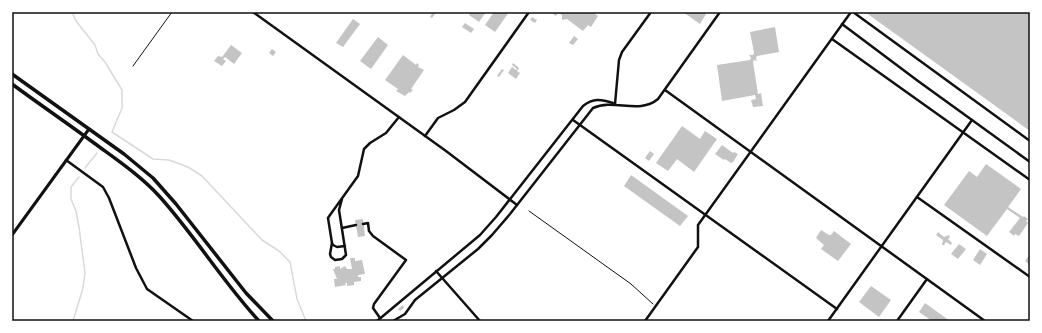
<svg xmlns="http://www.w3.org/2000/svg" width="1042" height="333" font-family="'Public Sans',sans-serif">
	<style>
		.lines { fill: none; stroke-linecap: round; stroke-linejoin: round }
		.stream { stroke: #d9d9d9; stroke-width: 1.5 }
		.building { fill: #c4c4c4 }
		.path { stroke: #111; stroke-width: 1 }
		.service { stroke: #111; stroke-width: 1 }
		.minor { stroke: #111; stroke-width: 2.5 }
		.tertiary { stroke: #111; stroke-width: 3 }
		.secondary { stroke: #111; stroke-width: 3.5 }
		.neatline { fill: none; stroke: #111; stroke-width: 1.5 }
	</style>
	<rect width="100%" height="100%" fill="#fff"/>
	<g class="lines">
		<g class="stream">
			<polyline points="72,12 76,21 95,45 98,54 105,62 122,90 122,108 112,132 153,159 169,160 188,167 202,176 262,240 279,251 290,262 297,299 306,321"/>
			<polyline points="85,168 97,153"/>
			<polyline points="73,321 83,288 85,273 79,227 76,211 71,199 71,187 79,177"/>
		</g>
	</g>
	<g class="building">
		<polygon points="433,12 436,12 432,18 430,17"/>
		<polygon points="471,12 486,12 479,22 469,15"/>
		<polygon points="494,12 509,12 495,32 485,25"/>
		<polygon points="550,12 597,12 595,14 598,16 591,27 588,25 583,31 567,19 562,20 562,15 558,13 556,16"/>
		<polygon points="683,12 703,12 706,14 700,24"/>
		<polygon points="865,12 1030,12 1030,131"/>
		<polygon points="532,17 537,20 535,23 530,20"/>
		<polygon points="353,19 360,24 343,47 336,43"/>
		<polygon points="465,23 474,29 471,33 462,27"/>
		<polygon points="775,27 779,52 757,56 756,58 757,61 754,60 753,62 758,94 761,93 763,106 753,107 751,100 756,99 755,95 722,101 717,65 750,60 751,58 749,55 753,55 754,53 750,32"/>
		<polygon points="574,36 578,39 573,45 569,43"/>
		<polygon points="378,37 388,45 371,69 360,61"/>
		<polygon points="231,45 242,53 234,64 225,57 223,59 226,61 222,66 214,61 218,56 222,57"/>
		<polygon points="272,49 276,52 273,56 269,53"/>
		<polygon points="403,55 416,65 417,63 419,65 418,67 424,70 411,89 413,90 410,93 409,92 405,96 396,91 398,89 385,80"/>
		<polygon points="513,63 519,68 517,71 520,73 516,79 508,73 512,67 516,70 517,69 512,65"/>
		<polygon points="502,69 504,70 499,77 497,76"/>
		<polygon points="682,126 700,139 705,131 717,139 694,172 677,159 668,171 656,163"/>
		<polygon points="722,145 733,153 734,152 738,154 733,162 731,163 725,159 724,160 715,154"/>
		<polygon points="650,151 654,154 649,161 645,158"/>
		<polygon points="986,164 1021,189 1008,207 1023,217 1024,216 1028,219 1026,221 1028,223 1019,236 1015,234 1014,236 1009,232 1020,218 1007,209 987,236 944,205 969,171 977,177"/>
		<polygon points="631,175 688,216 680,226 624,186"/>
		<polygon points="363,219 365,236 358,237 355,220"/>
		<polygon points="821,230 829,235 831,235 834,231 851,244 838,261 821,249 824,245 816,238"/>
		<polygon points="938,232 944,237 949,235 950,237 948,239 952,243 951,245 946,242 944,245 942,245 943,240 936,235"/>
		<polygon points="959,244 966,249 958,259 951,254"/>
		<polygon points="980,249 987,254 980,265 973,260"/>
		<polygon points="1030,254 1030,265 1025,261"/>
		<polygon points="350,258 355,258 355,261 362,260 365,274 358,275 358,277 361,277 361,281 354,282 354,285 347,286 347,283 345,283 346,285 335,287 334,279 337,279 333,269 335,269 335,267 340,266 340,269 345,266 347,269 352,269"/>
		<polygon points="871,286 891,300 879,317 859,302"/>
		<polygon points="925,303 950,321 932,321 919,312"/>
		<polygon points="403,305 404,308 400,311 398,309"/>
	</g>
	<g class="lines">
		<polyline class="path" points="529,211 631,284 653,304"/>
		<polyline class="service" points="133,66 172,12"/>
		<g class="minor">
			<polyline points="253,12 446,151 517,205"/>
			<polyline points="853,12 1030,141"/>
			<polyline points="842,24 918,81 1030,162"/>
			<polyline points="832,39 1030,180"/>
			<polyline points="665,90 985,321"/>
			<polyline points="615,104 619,60 622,52 651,12"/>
			<polyline points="573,120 837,309"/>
			<polyline points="425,136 438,118 454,110 465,102 529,12"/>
			<polyline points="66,160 103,187 109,198 136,268 147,289 193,321"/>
			<polyline points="917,197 1030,277"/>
			<polyline points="342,199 339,210 346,255 342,259 335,260 331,257 330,254 332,243 328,218 330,215 358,176 364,149 370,143 386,133 399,117"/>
			<polyline points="363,224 368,223 369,231 373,236 406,260 374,304 373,308 380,318"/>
			<polyline points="342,228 356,225"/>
			<polyline points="332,243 333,245 337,247 345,246"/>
			<polyline points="436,271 480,321"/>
			<path d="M377,321L480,235L496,217L583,106C593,98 601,99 613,103"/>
			<path d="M393,321L405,314L415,300L478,249L492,235L510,214L593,108C614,98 639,115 658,99L720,12"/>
			<polyline points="645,321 698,247 698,225 851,12"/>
			<polyline points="828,321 972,120"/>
			<polyline points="897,321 927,279"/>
		</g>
		<polyline class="tertiary" points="12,235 89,129"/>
		<g class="secondary">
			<polyline points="12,74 124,154 153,178 176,204 246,293 273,321"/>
			<path d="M12,84C39,104 67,123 94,143C117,160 141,176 160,197C195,236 223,282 259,321"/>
		</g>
	</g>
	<rect width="1042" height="333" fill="none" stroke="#ffffff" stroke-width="26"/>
	<rect x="13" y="13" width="1016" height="307" class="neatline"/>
</svg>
